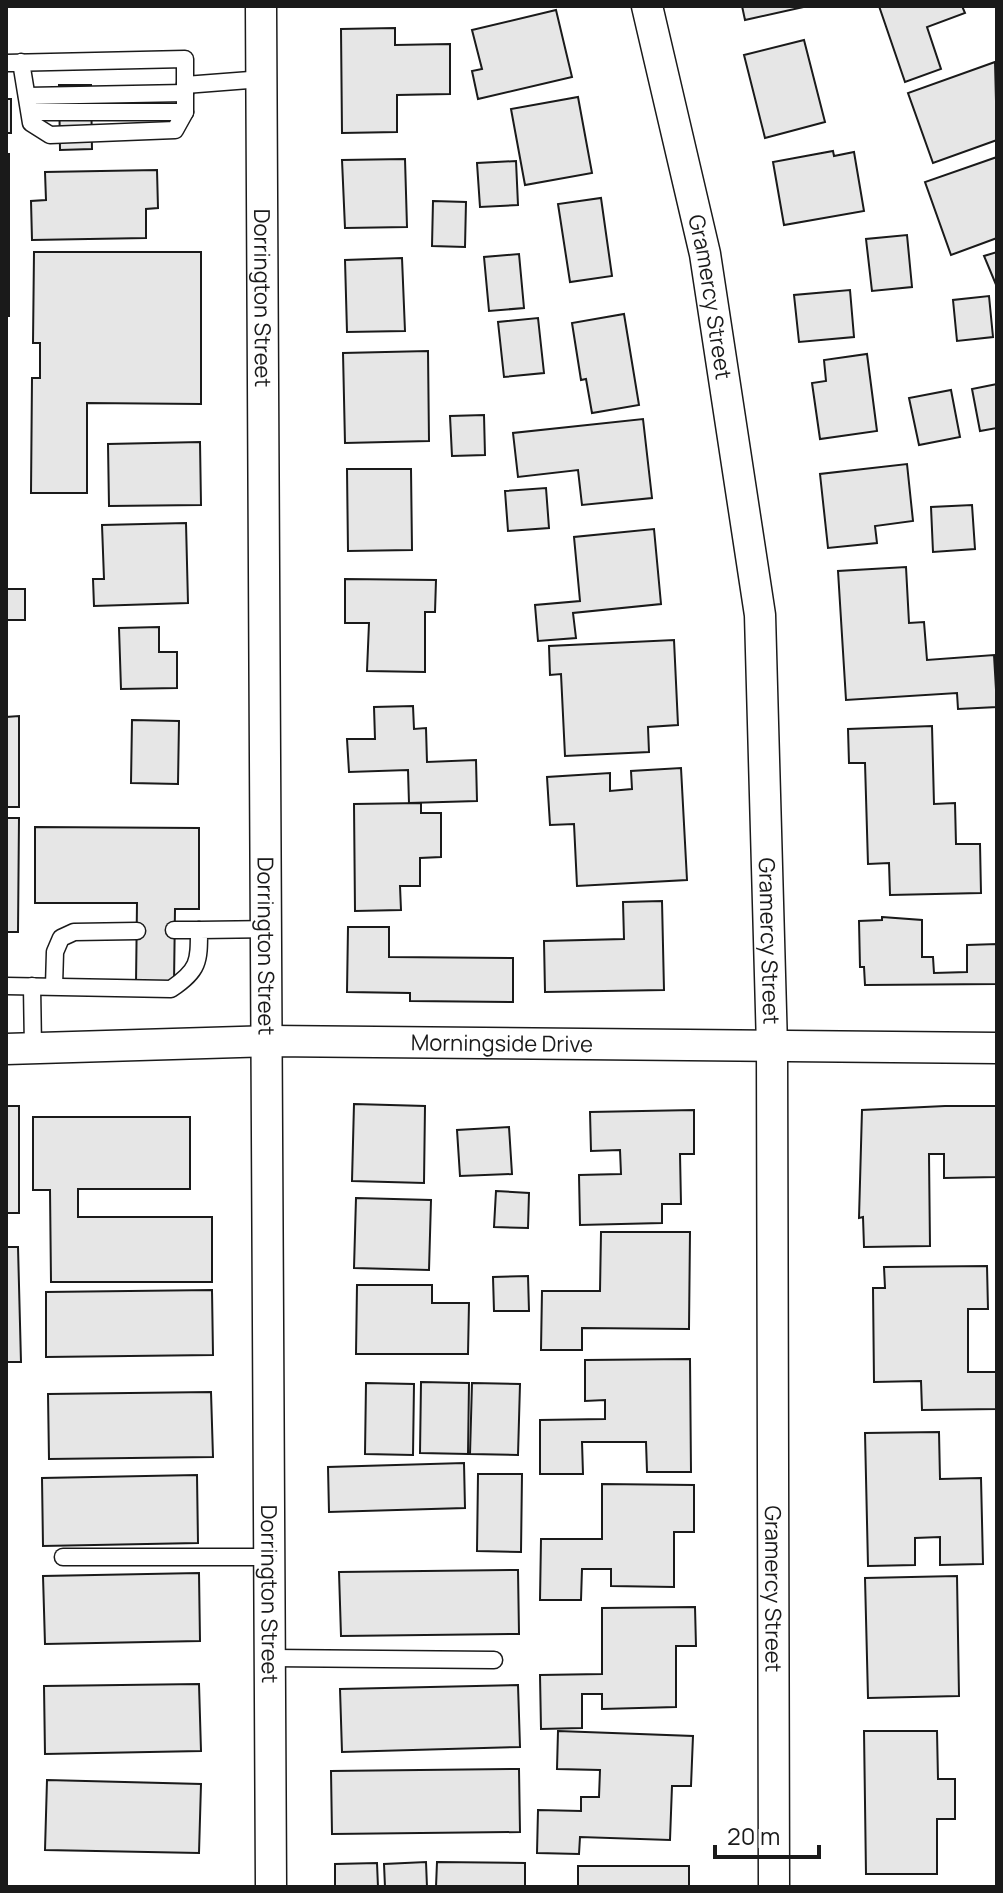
<svg xmlns="http://www.w3.org/2000/svg" width="1003" height="1893" font-family="Manrope,sans-serif">
	<style>
		.building { fill: #e6e6e6; stroke: #1a1a1a; stroke-width: 2 }
		.lines { fill: none; stroke-linecap: round; stroke-linejoin: round }
		.lane-casing { stroke: #1a1a1a; stroke-width: 19 }
		.street-casing { stroke: #1a1a1a; stroke-width: 33 }
		.lane { stroke: #fff; stroke-width: 16 }
		.street { stroke: #fff; stroke-width: 30 }
		.labels { text-anchor: middle; dominant-baseline: central; stroke-width: 6; stroke-linejoin: round; paint-order: stroke }
		.street-label { font-size: 22px; fill: #1a1a1a; stroke: #fff }
	</style>
	<rect width="100%" height="100%" fill="#fff"/>
	<g class="building">
		<polygon points="742,6 808,6 745,20"/>
		<polygon points="879,6 962,6 965,13 927,27 941,69 905,82"/>
		<polygon points="556,10 572,77 478,99 472,71 482,69 472,30"/>
		<polygon points="395,28 395,45 450,44 450,94 397,95 397,132 342,133 341,29"/>
		<polygon points="804,40 825,122 765,138 744,55"/>
		<polygon points="995,62 997,140 933,163 908,93"/>
		<polygon points="59,85 91,85 92,149 60,150"/>
		<polygon points="578,97 592,173 525,185 511,109"/>
		<rect x="6" y="99" width="5" height="34"/>
		<polygon points="833,151 834,156 854,152 864,211 784,225 773,162"/>
		<rect x="6" y="154" width="3" height="162"/>
		<polygon points="997,157 997,238 951,255 925,182"/>
		<polygon points="405,159 407,227 345,228 342,160"/>
		<polygon points="516,161 518,205 480,207 477,163"/>
		<polygon points="157,170 158,208 146,209 146,238 32,240 31,201 46,200 45,172"/>
		<polygon points="601,198 612,276 570,282 558,204"/>
		<polygon points="433,201 466,202 465,247 432,246"/>
		<polygon points="907,235 912,287 872,291 866,239"/>
		<polygon points="34,252 201,252 201,404 87,403 87,493 31,493 32,378 40,378 40,343 33,343"/>
		<polygon points="997,252 997,287 984,256"/>
		<polygon points="519,254 524,308 489,311 484,257"/>
		<polygon points="402,258 405,331 347,332 345,260"/>
		<polygon points="850,290 854,337 799,342 794,295"/>
		<polygon points="989,296 993,337 957,341 953,300"/>
		<polygon points="624,314 639,405 592,413 586,379 581,380 572,323"/>
		<polygon points="538,318 544,373 504,377 498,322"/>
		<polygon points="428,351 429,441 345,443 343,353"/>
		<polygon points="867,354 877,431 820,439 812,383 826,381 824,360"/>
		<polygon points="997,384 997,428 980,431 972,389"/>
		<polygon points="951,390 960,437 919,445 909,398"/>
		<polygon points="484,415 485,455 452,456 450,416"/>
		<polygon points="643,419 652,498 582,505 578,470 518,477 513,433"/>
		<polygon points="200,442 201,505 109,506 108,444"/>
		<polygon points="907,464 913,521 875,526 877,543 828,548 820,474"/>
		<polygon points="347,469 411,469 412,550 348,551"/>
		<polygon points="546,488 549,528 508,531 505,491"/>
		<polygon points="972,505 975,549 933,552 931,507"/>
		<polygon points="186,523 188,603 94,606 93,579 104,579 102,525"/>
		<polygon points="654,529 661,604 573,613 576,638 538,641 535,605 580,601 574,537"/>
		<polygon points="906,567 909,623 924,622 927,660 994,655 997,707 958,709 957,693 846,700 838,571"/>
		<polygon points="345,579 436,580 435,612 425,612 425,672 367,671 369,623 345,623"/>
		<rect x="6" y="589" width="19" height="31"/>
		<polygon points="159,627 159,652 177,652 177,688 121,689 119,628"/>
		<polygon points="674,640 678,725 648,727 649,752 565,756 561,674 550,675 549,646"/>
		<polygon points="413,706 414,729 426,728 427,762 476,760 477,801 409,803 408,770 349,772 347,739 375,739 374,707"/>
		<polygon points="19,716 19,807 6,807 6,717"/>
		<polygon points="132,720 179,721 178,784 131,783"/>
		<polygon points="932,726 934,804 955,803 956,844 980,844 981,893 890,895 889,863 868,864 865,763 849,763 848,729"/>
		<polygon points="681,768 687,880 577,886 574,824 550,825 547,777 610,773 610,791 632,789 631,771"/>
		<polygon points="421,803 421,813 441,813 441,857 420,858 420,886 400,886 401,910 355,911 354,804"/>
		<polygon points="6,818 19,818 18,932 6,932"/>
		<polygon points="35,827 199,828 199,909 175,909 174,983 136,983 137,903 35,903"/>
		<polygon points="662,901 664,990 545,992 544,941 624,939 623,902"/>
		<polygon points="882,917 922,920 922,957 933,957 934,973 967,972 967,945 997,944 997,984 865,985 864,967 860,967 859,921 882,920"/>
		<polygon points="348,927 389,927 389,957 513,958 513,1002 410,1001 410,993 347,992"/>
		<polygon points="354,1104 425,1106 424,1183 352,1181"/>
		<rect x="6" y="1106" width="13" height="107"/>
		<polygon points="945,1106 997,1106 997,1177 944,1178 944,1154 929,1154 930,1246 864,1247 863,1217 859,1218 862,1110"/>
		<polygon points="694,1110 694,1154 680,1154 681,1204 662,1204 662,1223 580,1225 579,1175 621,1174 620,1150 591,1151 590,1112"/>
		<polygon points="33,1117 190,1117 190,1189 78,1189 78,1217 212,1217 212,1282 51,1282 50,1190 33,1190"/>
		<polygon points="509,1127 512,1174 460,1176 457,1130"/>
		<polygon points="496,1191 529,1193 528,1228 494,1227"/>
		<polygon points="356,1198 431,1200 429,1270 354,1268"/>
		<polygon points="601,1232 690,1232 689,1329 582,1328 582,1350 541,1350 542,1291 600,1291"/>
		<polygon points="6,1247 18,1247 21,1362 6,1362"/>
		<polygon points="987,1266 988,1309 968,1309 968,1372 997,1372 997,1409 922,1410 921,1381 874,1382 873,1288 885,1288 884,1267"/>
		<polygon points="528,1276 529,1311 494,1311 493,1277"/>
		<polygon points="357,1285 432,1285 432,1303 469,1303 468,1354 356,1354"/>
		<polygon points="212,1290 213,1355 46,1357 46,1292"/>
		<polygon points="690,1359 691,1472 647,1472 646,1442 582,1442 583,1474 540,1474 540,1420 605,1419 605,1400 585,1401 585,1360"/>
		<polygon points="421,1382 469,1383 468,1454 420,1453"/>
		<polygon points="366,1383 414,1384 413,1455 365,1454"/>
		<polygon points="472,1383 520,1384 518,1455 470,1454"/>
		<polygon points="211,1392 213,1457 49,1459 48,1394"/>
		<polygon points="939,1432 940,1479 981,1478 983,1564 940,1565 940,1537 915,1538 915,1565 868,1566 865,1433"/>
		<polygon points="464,1463 465,1508 329,1512 328,1467"/>
		<polygon points="478,1474 522,1474 521,1552 477,1551"/>
		<polygon points="197,1475 198,1543 43,1546 42,1478"/>
		<polygon points="602,1484 694,1485 694,1532 674,1532 674,1587 611,1586 611,1569 582,1569 581,1600 540,1600 541,1539 602,1539"/>
		<polygon points="518,1570 519,1634 341,1636 339,1572"/>
		<polygon points="199,1573 200,1641 45,1644 43,1576"/>
		<polygon points="957,1576 959,1696 868,1698 865,1578"/>
		<polygon points="695,1607 696,1646 676,1646 676,1707 602,1709 602,1694 582,1694 582,1728 541,1729 540,1675 602,1674 602,1608"/>
		<polygon points="199,1684 201,1751 45,1754 44,1686"/>
		<polygon points="518,1685 520,1747 342,1752 340,1689"/>
		<polygon points="558,1731 693,1736 691,1786 672,1786 670,1840 580,1837 579,1854 537,1853 538,1810 581,1811 581,1797 599,1797 600,1770 557,1769"/>
		<polygon points="864,1731 937,1731 938,1779 955,1779 955,1819 937,1819 937,1874 866,1874"/>
		<polygon points="519,1769 520,1832 332,1834 331,1771"/>
		<polygon points="47,1780 201,1784 199,1853 45,1850"/>
		<polygon points="426,1862 427,1887 385,1887 384,1864"/>
		<polygon points="437,1862 525,1863 525,1887 436,1887"/>
		<polygon points="377,1863 378,1887 335,1887 335,1864"/>
		<rect x="578" y="1866" width="111" height="21"/>
	</g>
	<g class="lines">
		<defs>
			<g id="lane">
				<polyline points="6,63 185,59 185,112 175,130 50,135 31,123 21,62"/>
				<polyline points="185,85 262,79"/>
				<polyline points="27,96 185,93"/>
				<polyline points="30,112 185,112"/>
				<polyline points="174,930 199,930"/>
				<path d="M6,986L171,989C199,970 199,962 199,930L268,929"/>
				<polyline points="32,986 33,1048"/>
				<polyline points="54,986 55,952 61,938 74,932 137,931"/>
				<polyline points="63,1557 270,1557"/>
				<polyline points="271,1658 494,1660"/>
			</g>
			<g id="street">
				<path id="s1" d="M261,6L271,1887"/>
				<path id="s2" d="M647,6L705,254L760,615L772,1047L774,1887"/>
				<path id="s3" d="M6,1049L269,1041L997,1048"/>
			</g>
		</defs>
		<use href="#lane" class="lane-casing"/>
		<use href="#street" class="street-casing"/>
		<use href="#lane" class="lane"/>
		<use href="#street" class="street"/>
	</g>
	<g class="labels">
		<g class="street-label">
			<text stroke="none"><textPath href="#s2" startOffset="298">Gramercy Street</textPath></text>
			<text stroke="none"><textPath href="#s1" startOffset="292">Dorrington Street</textPath></text>
			<text stroke="none"><textPath href="#s2" startOffset="946">Gramercy Street</textPath></text>
			<text stroke="none"><textPath href="#s1" startOffset="940">Dorrington Street</textPath></text>
			<text stroke="none"><textPath href="#s3" startOffset="496">Morningside Drive</textPath></text>
			<text stroke="none"><textPath href="#s2" startOffset="1594">Gramercy Street</textPath></text>
			<text stroke="none"><textPath href="#s1" startOffset="1588">Dorrington Street</textPath></text>
		</g>
	</g>
	<rect width="1003" height="1893" fill="none" stroke="#1a1a1a" stroke-width="16"/>
	<path d="M715 1845v12h104v-12" fill="none" stroke="#1a1a1a" stroke-width="4"/>
	<text x="727" y="1845" font-size="24" fill="#1a1a1a" stroke="#ffffff" stroke-width="6" paint-order="stroke">20 m</text>
</svg>
